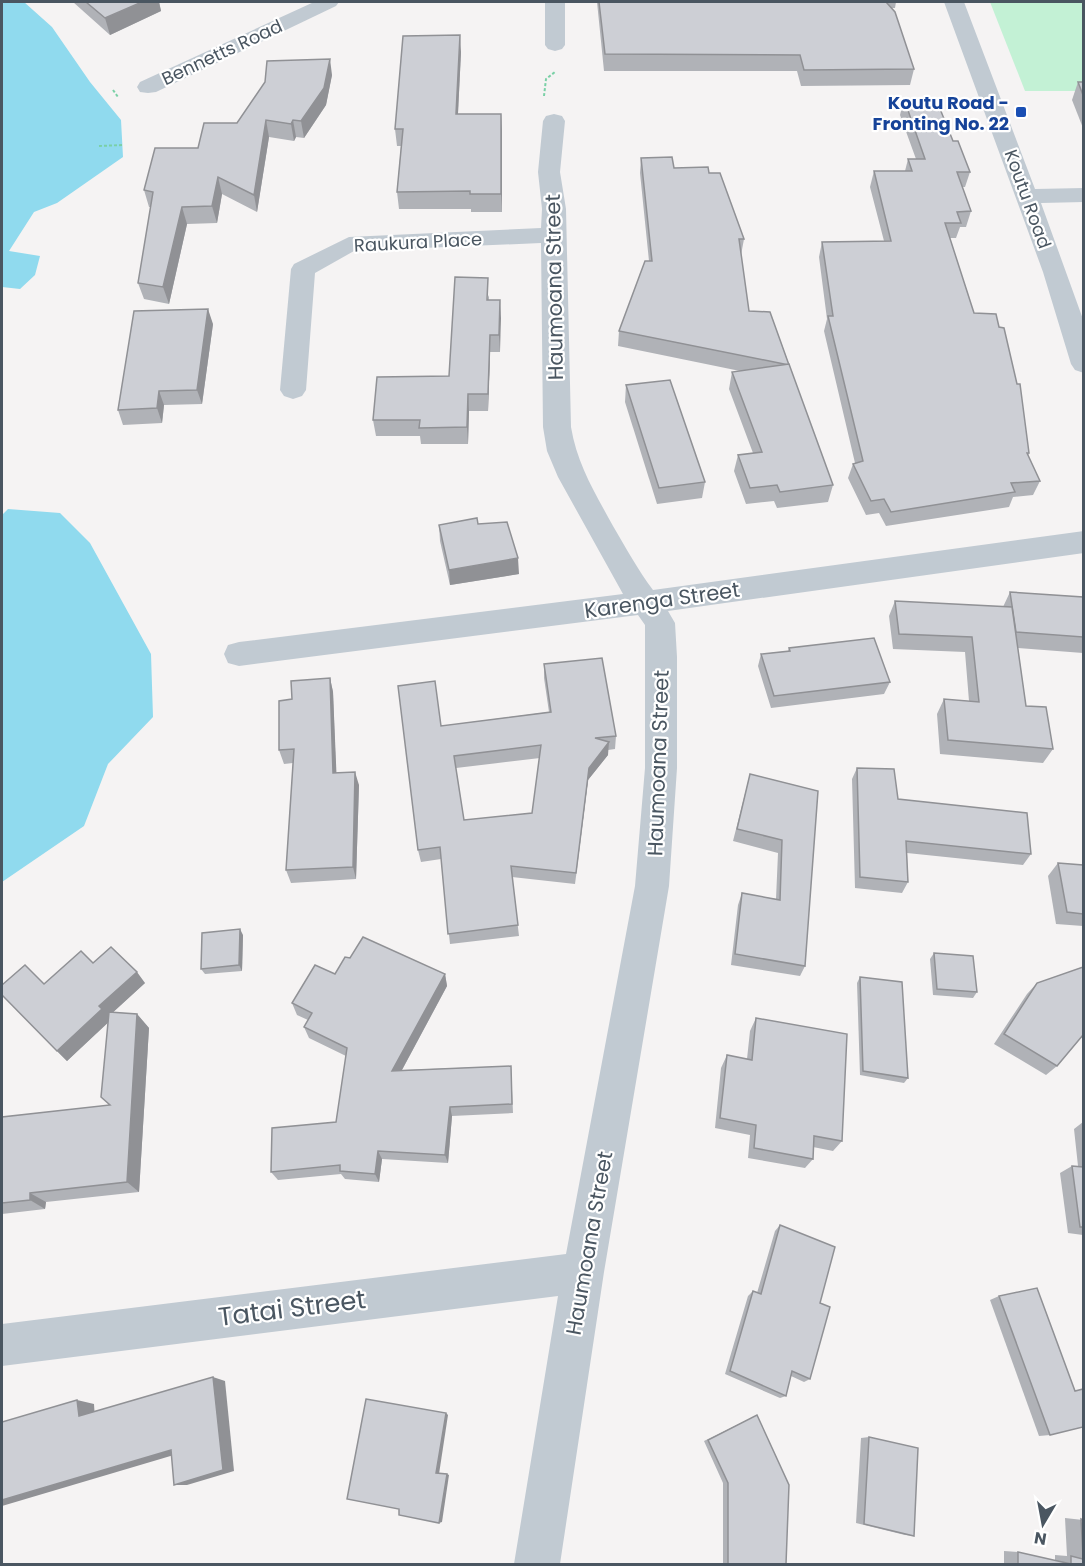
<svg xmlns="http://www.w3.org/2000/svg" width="1085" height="1566" font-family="Poppins,sans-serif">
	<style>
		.green { fill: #c3f1d5 }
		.water { fill: #90daee }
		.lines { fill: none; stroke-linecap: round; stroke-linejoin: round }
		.path { stroke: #7ad0a6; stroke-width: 2; stroke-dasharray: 3 2; stroke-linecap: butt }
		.street { fill: #c1cad2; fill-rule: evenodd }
		.wall { fill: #b0b2b7; fill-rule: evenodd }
		.shaded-wall { fill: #909195 }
		.building { fill: #cdcfd5; stroke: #909195; stroke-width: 1.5; fill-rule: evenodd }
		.transit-dot { fill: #1a4fb4; stroke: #fff; stroke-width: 2 }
		.labels { text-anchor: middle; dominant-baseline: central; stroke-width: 4.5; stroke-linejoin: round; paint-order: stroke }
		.far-street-label { font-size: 18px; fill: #4a5661; stroke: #fff }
		.far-transit-label { font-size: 18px; font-weight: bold; fill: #164399; stroke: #fff; text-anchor: end }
		.street-label { font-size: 21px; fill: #4a5661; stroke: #fff }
		.near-street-label { font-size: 26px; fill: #4a5661; stroke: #fff }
	</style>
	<rect width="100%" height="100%" fill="#f5f3f3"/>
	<polygon class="green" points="990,2 1083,2 1083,91 1025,91"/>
	<g class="water">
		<polygon points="2,2 24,2 52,27 90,82 121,120 123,157 57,203 34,212 9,251 40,256 35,275 20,289 2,287"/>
		<polygon points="8,509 60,513 90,543 151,654 153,717 108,764 84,826 2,882 2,515"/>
	</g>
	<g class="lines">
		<g class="path">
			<polyline points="113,90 118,97"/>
			<polyline points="544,96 546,79 555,72"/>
			<polyline points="99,146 123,145"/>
		</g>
		<g class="street">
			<polygon points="314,2 339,2 336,6 156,92 148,93 140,92 137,87 140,82"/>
			<polygon points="545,2 565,2 565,45 562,49 555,51 548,49 545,45"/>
			<polygon points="944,2 964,2 1035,189 1084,188 1084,202 1041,203 1084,322 1084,373 1075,370 1071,364 1043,272"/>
			<path d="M554,114L562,116L565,121L560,172L566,209L571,427C577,464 595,493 613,526C626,548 638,570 653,590L1084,531V553L668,611L675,623L677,657V768L669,886L604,1272L560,1564H514L558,1296L2,1366V1324L566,1254L635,886L645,768V625L638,615L239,666L228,663L224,654L228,645L239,642L623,594L558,477L547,451L543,427L541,243L354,251L315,273L306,390L302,396L293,399L284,396L280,390L291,269L294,264L349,237L541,228L542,209L538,172L543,121L546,116Z"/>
		</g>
	</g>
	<g class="wall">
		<polygon points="73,2 159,2 161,11 110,35"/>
		<polygon points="597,2 896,2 895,8 892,8 914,69 910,85 801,86 797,71 604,71"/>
		<polygon points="461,52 458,114 501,114 502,212 471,212 471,209 399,209 397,192 401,146 397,146 395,129"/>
		<polygon points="332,75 326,105 304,138 296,137 294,141 269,137 257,212 222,194 217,223 187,224 169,304 144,299 138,283 151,207 149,207 144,190 198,148 237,123"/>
		<polygon points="1078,82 1083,82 1083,128 1072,100"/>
		<polygon points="904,99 953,141 970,172 965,187 962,187 971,211 966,227 960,227 956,238 950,238 974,313 1029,453 1028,456 1040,481 1033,495 1013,497 1009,507 886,526 879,513 866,515 848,478 853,464 855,463 824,331 827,319 819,257 822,242 884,241 870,187 874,171 905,171 908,159 916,159 900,115"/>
		<polygon points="641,158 674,168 709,173 744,239 741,255 749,311 770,312 833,485 828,502 777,508 774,501 746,504 734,471 738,455 753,453 729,389 732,372 740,371 618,346 619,331 649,261 640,173"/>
		<polygon points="489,295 489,300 500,300 500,352 490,352 488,411 469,411 468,444 421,444 420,436 376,436 373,420 449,376"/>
		<polygon points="213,324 202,404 164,405 162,423 123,425 118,410"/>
		<polygon points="626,385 705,482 702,498 657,504 625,402"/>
		<polygon points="478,524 519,574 450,585 440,541 439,525"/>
		<polygon points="1010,592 1083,597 1083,653 1018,648 1026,706 1053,749 1043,763 940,754 937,714 944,699 969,701 965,652 893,649 889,616 895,601 1003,607"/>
		<polygon points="789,648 890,682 884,694 771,708 758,666 761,654 788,651"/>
		<path d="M544,664L616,736L615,749L608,750V755L588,780L575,884L512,877L519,936L450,944L441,859L421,862L418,850L441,726L549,712L544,678ZM540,758L532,813L464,820L456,768Z"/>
		<polygon points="330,678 333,692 336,773 359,785 356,879 291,883 286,870 293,763 284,764 279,750 292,699"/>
		<polygon points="857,768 898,799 1031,854 1023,865 907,853 908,882 902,893 855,888 852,779"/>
		<polygon points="750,774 818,791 805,966 800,976 731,965 738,905 742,893 776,899 778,853 733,841"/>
		<polygon points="1058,863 1083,865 1083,926 1056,924 1048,876"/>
		<polygon points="243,935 242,971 205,974 201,969"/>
		<polygon points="934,953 977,992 973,998 933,995 930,959"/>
		<polygon points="350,958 445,974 447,986 402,1070 511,1066 513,1113 452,1116 448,1163 382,1159 379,1182 345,1179 341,1174 278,1180 271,1172 336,1122 346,1056 309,1038 304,1027 308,1020 297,1015 292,1003 335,974"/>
		<polygon points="93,963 145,983 113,1012 137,1014 149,1028 139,1192 46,1202 45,1209 2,1214 2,1117 110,1105 108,1022 67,1061 57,1051 44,984"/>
		<polygon points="1083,967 1083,1037 1081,1038 1057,1066 1046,1075 994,1044 1027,994 1037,983"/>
		<polygon points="860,977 908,1078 904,1083 860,1075 857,983"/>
		<polygon points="756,1018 842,1141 833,1151 813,1147 813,1159 805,1168 748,1158 750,1135 715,1128 721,1068 727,1055 747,1059 750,1031"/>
		<polygon points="1083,1122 1083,1235 1068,1233 1060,1173 1072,1166 1078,1166 1074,1129"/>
		<polygon points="780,1225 820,1303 810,1379 804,1382 791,1376 786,1396 780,1398 725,1374 748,1296 753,1291 757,1293 775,1231"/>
		<polygon points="999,1296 1050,1435 1039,1436 990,1300"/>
		<polygon points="757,1415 786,1564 723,1564 723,1483 704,1441"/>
		<polygon points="869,1437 914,1536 905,1535 856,1523 861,1438"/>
		<polygon points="1065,1518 1083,1520 1083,1564 1004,1564 1004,1551 1018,1552 1055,1561 1055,1555 1067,1556"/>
	</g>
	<g class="shaded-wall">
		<polygon points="143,2 159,2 161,11 110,35 105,18"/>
		<polygon points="460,35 461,52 457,132 456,114"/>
		<polygon points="330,59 332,75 326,105 304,138 301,121"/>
		<polygon points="501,114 502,131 502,212 501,194"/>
		<polygon points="266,120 269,137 257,212 254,195"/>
		<polygon points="293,120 296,137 294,141 291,124"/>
		<polygon points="218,177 222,194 217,223 212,206"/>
		<polygon points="182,207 187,224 169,304 163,287"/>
		<polygon points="500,300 501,318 500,352 499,335"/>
		<polygon points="208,309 213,324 202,404 197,390"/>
		<polygon points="490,335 490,352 488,411 488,394"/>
		<polygon points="159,391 164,405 162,423 157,408"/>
		<polygon points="468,394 469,411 468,444 467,427"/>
		<polygon points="518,558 519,574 450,585 449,570"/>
		<polygon points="330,678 333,692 337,786 333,773"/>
		<polygon points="609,742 608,755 588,780 575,884 589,768"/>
		<polygon points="355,772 359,785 356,879 353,867"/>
		<polygon points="240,929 243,935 242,971 239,965"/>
		<polygon points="137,972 145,983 109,1016 112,1019 67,1061 57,1051 99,1006"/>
		<polygon points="445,974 447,986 396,1081 392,1071"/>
		<polygon points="137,1014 149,1028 139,1192 127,1182"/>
		<polygon points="450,1107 452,1116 448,1163 445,1155"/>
		<polygon points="378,1151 382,1159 379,1182 375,1174"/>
		<polygon points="30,1193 46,1202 45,1209 30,1200"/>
		<polygon points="213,1377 225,1381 234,1471 187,1485 174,1485"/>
		<polygon points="77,1400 94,1404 95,1419 79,1416"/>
		<polygon points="446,1413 448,1415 439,1474 436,1473"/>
		<polygon points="171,1450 184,1452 2,1506 2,1500"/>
		<polygon points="447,1474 449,1475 442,1522 439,1523"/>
	</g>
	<g class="building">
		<polygon points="86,2 142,2 105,18"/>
		<polygon points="599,2 886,2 895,12 914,69 804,70 800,55 605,54"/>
		<polygon points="460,35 456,114 501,114 501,194 470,194 470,191 397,192 403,129 395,129 403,36"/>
		<polygon points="330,59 324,88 301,121 293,120 291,124 266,120 254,195 218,177 212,206 182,207 163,287 138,283 153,192 144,190 155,148 198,148 204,123 237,123 265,82 267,61"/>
		<polygon points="1078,82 1083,82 1083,95"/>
		<polygon points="904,99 936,99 953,141 958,141 970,172 957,172 971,211 957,212 961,223 945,223 974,313 996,314 999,327 1004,328 1017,384 1020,384 1029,453 1027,453 1040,481 1011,483 1015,492 891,512 884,499 871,501 853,464 863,461 828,316 833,316 822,242 891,241 874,171 912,171 908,159 925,159"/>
		<polygon points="672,157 674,168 708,167 709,173 720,173 744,239 739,239 749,311 770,312 789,365 619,331 645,261 652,261 641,158"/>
		<polygon points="455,277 488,278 487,300 500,300 499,335 490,335 488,394 468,394 467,427 419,428 420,420 373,420 377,377 449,376"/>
		<polygon points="208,309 197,390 159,391 157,408 118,410 134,311"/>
		<polygon points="789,364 833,485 780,492 777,485 750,488 738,455 762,452 732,372"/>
		<polygon points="670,380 705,482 659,488 626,385"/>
		<polygon points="477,518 478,524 507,522 518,558 449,570 439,525"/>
		<polygon points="1010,592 1083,597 1083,637 1016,632"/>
		<polygon points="895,601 1012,607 1026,706 1046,707 1053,749 948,740 944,699 979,702 972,637 899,634"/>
		<polygon points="874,638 890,682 774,696 761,654 790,651 789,648"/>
		<path d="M602,658L616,736L595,738L609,742L589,768L576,873L511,866L518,925L448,934L440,847L418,850L398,686L435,681L441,726L551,712L544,664ZM541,745L532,813L464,820L454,756Z"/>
		<polygon points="330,678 333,773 355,772 353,867 286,870 294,749 279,750 279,701 292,699 291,681"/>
		<polygon points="857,768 894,769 898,799 1027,813 1031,854 906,841 908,882 860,877"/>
		<polygon points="750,774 818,791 805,966 735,954 742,893 780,900 782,840 737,829"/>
		<polygon points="1058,863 1083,865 1083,914 1067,912"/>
		<polygon points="240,929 239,965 201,969 202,933"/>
		<polygon points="363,937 445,974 392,1071 511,1066 512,1104 450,1107 445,1155 378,1151 375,1174 340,1171 340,1165 271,1172 272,1128 336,1122 347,1048 304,1027 312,1013 292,1003 315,965 335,974 345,957 350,958"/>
		<polygon points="111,947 137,972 99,1006 102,1009 57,1051 2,995 2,985 25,965 44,984 81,951 93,963"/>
		<polygon points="934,953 973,956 977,992 937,989"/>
		<polygon points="1083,967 1083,1035 1057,1066 1004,1034 1037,983"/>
		<polygon points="860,977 902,982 908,1078 863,1071"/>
		<polygon points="109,1012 137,1014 127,1182 30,1193 30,1200 2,1203 2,1117 110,1105 101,1097"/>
		<polygon points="756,1018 847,1034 842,1141 814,1136 813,1159 754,1148 756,1125 720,1118 727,1055 752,1060"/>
		<polygon points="1072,1166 1083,1167 1083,1227 1080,1227"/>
		<polygon points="780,1225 835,1247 820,1303 830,1307 810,1379 792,1371 786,1396 730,1371 753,1291 761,1294"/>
		<polygon points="1037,1288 1075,1391 1083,1389 1083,1427 1050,1435 999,1296"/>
		<polygon points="213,1377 223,1470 174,1485 171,1450 2,1500 2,1422 77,1400 79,1416"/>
		<polygon points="366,1399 446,1413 436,1473 447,1474 439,1523 399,1515 399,1509 347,1499"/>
		<polygon points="757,1415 789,1485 786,1564 728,1564 728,1483 708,1440"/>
		<polygon points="869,1437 918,1448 914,1536 864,1524"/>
		<polygon points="1081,1519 1083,1520 1083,1556"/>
		<polygon points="1018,1552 1071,1564 1018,1564"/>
		<polygon points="1071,1556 1083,1559 1083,1564 1071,1564"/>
	</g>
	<rect class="transit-dot" x="1015" y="106" width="12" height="12" rx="3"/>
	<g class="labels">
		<g class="far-street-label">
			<text transform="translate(222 52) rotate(-25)">Bennetts Road</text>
			<text transform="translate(1028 199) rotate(70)">Koutu Road</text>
			<text transform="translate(418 242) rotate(-3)">Raukura Place</text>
		</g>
		<g class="far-transit-label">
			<text x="1009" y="102">Koutu Road -<tspan x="1009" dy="21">Fronting No. 22</tspan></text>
		</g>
		<g class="street-label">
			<text transform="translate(554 287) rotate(-91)">Haumoana Street</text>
			<text transform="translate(662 600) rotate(-8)">Karenga Street</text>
			<text transform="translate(658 763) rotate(-88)">Haumoana Street</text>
			<text transform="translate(589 1243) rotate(-80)">Haumoana Street</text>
		</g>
		<g class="near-street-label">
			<text transform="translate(292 1308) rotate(-7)">Tatai Street</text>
		</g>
	</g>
	<rect width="1085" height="1566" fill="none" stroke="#4a5661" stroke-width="6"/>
	<g transform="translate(1043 1524) rotate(190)" stroke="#ffffff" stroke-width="4.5" paint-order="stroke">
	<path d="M0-4.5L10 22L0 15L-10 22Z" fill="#4a5661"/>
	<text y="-9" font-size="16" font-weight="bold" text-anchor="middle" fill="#4a5661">N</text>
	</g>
</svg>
